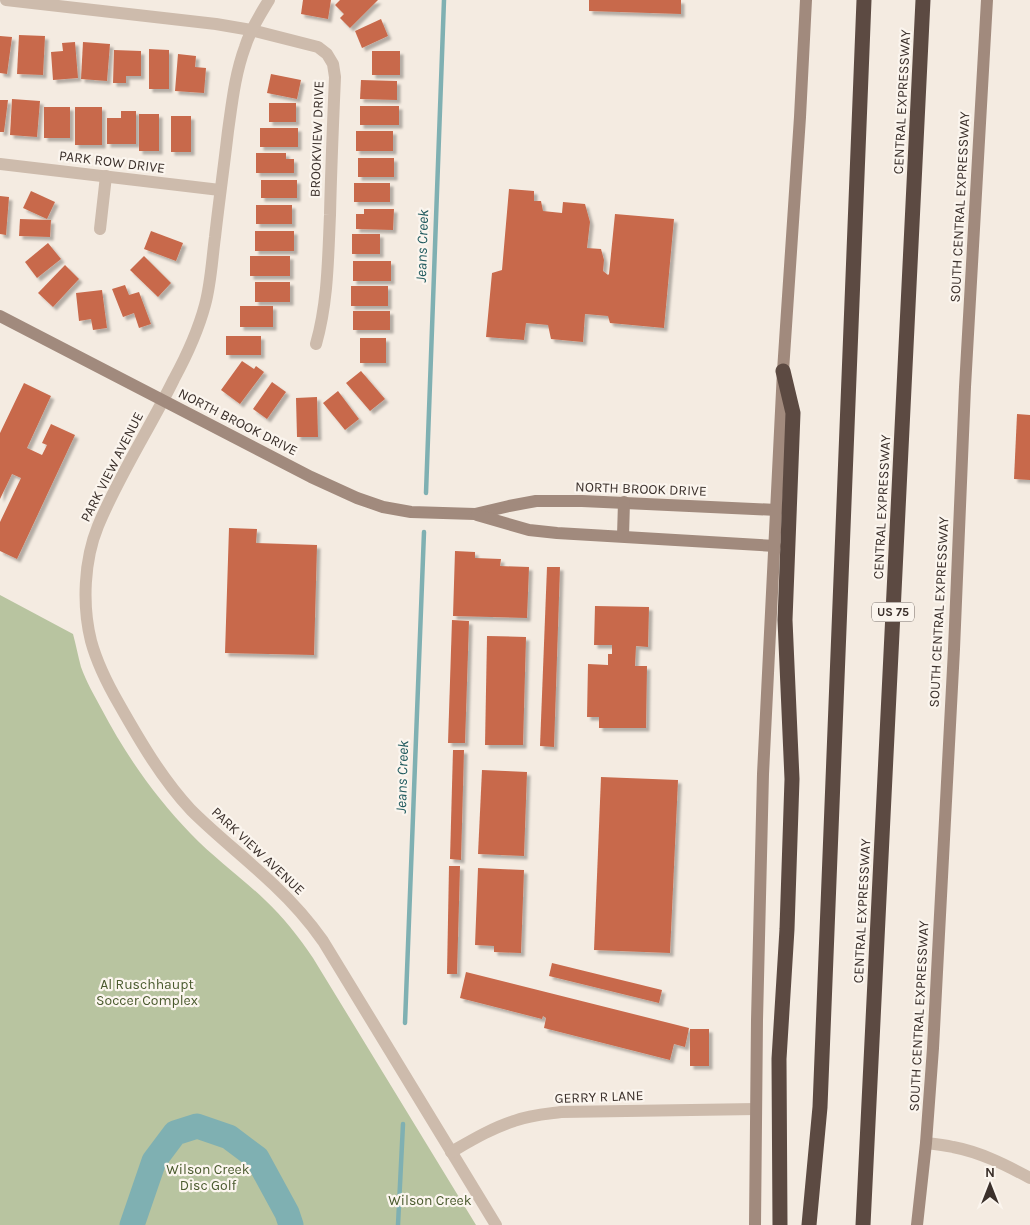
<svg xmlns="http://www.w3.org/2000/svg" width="1030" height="1225" font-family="Karla,sans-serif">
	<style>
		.green { fill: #b8c4a0 }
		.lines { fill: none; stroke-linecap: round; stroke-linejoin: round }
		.stream { stroke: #7fb0b2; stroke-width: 4.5 }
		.river { stroke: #7fb0b2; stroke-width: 25 }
		.building { fill: #c8694b; filter: url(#shadow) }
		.street { stroke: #cdbbac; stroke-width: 12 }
		.secondary { stroke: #a18a7d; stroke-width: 12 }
		.highway { stroke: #5c4a42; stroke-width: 15 }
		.labels { text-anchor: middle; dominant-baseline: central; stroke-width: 4.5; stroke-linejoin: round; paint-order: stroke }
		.shield { fill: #fbf5ee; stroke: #756b66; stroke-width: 1 }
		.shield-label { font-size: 12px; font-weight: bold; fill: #3b302b }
		.street-label { font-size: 14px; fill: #3b302b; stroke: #fbf5ee }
		.park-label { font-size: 14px; fill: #4a5a2e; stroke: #fbf5ee }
		.water-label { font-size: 15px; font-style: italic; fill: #1f5a5e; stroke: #fbf5ee }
	</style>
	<defs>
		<filter id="shadow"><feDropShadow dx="3.5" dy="3.5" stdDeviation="1" flood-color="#0004"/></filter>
	</defs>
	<rect width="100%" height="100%" fill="#f4ebe1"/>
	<path class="green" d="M0,595L73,634C76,645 78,656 81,667C86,681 94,695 101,708C125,754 155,797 191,834C214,858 241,877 265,900C283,917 299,937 313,958L476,1225H0Z"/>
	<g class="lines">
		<g class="stream">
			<polyline points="426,493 444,0"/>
			<polyline points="405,1023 424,532"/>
			<polyline points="398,1225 403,1124"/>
		</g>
		<polyline class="river" points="132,1225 154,1161 175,1133 197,1126 229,1137 257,1158 287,1213 291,1225"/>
	</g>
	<g class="building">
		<polygon points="303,0 331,0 328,19 301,14"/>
		<polygon points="340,0 378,0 350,28 340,18 344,14 335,5"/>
		<polygon points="589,0 681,0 681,14 589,11"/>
		<polygon points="381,19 388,36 362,48 355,31"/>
		<polygon points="19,35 45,36 43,75 17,74"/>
		<polygon points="0,36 12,37 7,74 0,73"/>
		<polygon points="75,42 78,78 53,80 51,52 63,51 62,43"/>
		<polygon points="83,42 110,44 107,81 81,79"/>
		<polygon points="149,49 169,50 169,89 149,89"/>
		<polygon points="114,50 141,51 141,76 126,76 126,83 113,83"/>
		<rect x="372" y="51" width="28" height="24"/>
		<polygon points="178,54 196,56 195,67 206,68 204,93 175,91"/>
		<polygon points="271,74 301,80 297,99 267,93"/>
		<polygon points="361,80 397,81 397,100 360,99"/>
		<polygon points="12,99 40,101 37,137 10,135"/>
		<polygon points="0,100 8,100 4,132 0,132"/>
		<rect x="269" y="103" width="27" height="19"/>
		<rect x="360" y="106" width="39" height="19"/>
		<rect x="44" y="107" width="26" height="31"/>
		<rect x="75" y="107" width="27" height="38"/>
		<polygon points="121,111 136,111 136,144 107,144 107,118 121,118"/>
		<rect x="139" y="114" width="20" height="37"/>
		<rect x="171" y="116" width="20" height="36"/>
		<rect x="260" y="128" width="38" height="19"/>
		<rect x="356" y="131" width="37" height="20"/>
		<polygon points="256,153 286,153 286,159 294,159 294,173 256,173"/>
		<rect x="358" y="158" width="36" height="19"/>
		<rect x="261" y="180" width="36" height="18"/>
		<rect x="354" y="183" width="36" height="19"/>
		<polygon points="509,189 534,191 534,201 541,201 543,211 562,213 563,202 585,204 590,222 587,248 601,249 604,260 603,271 608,275 609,274 615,214 674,219 664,328 610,323 608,316 585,314 583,342 551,339 548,325 526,323 524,340 486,337 492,273 502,270"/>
		<polygon points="31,191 55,202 47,219 23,208"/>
		<polygon points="0,196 9,197 6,235 0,234"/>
		<rect x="256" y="205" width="36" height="19"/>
		<polygon points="364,209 394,209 393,230 356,229 356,214 364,214"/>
		<polygon points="20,219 51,220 50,237 19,236"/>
		<polygon points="151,231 183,243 176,261 144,249"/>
		<rect x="255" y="231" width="39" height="20"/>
		<rect x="352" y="234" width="28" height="20"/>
		<polygon points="48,243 61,259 37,278 25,262"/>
		<polygon points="144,256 171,283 158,297 130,270"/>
		<rect x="250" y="256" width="40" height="20"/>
		<rect x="353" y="261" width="38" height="20"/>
		<polygon points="65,265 79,279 53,307 38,293"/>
		<rect x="255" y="282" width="35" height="20"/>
		<polygon points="125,285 129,295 139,292 151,324 139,328 134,313 123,317 112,289"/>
		<rect x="351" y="286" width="37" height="20"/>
		<polygon points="102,290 107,328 93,330 91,319 79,321 76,293"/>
		<rect x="240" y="306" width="33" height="21"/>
		<rect x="353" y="311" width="37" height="19"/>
		<rect x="226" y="336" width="35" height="19"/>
		<rect x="360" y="338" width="26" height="25"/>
		<polygon points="242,361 254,369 256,366 264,372 240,404 221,390"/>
		<polygon points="361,371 385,399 370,411 346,383"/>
		<polygon points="272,382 286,392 267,419 253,409"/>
		<polygon points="24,383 51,396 27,448 42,455 47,445 42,443 51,424 75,435 17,559 0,551 0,522 21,478 12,474 0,499 0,433"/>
		<polygon points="338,391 359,419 345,430 323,403"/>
		<polygon points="317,397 318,437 297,437 296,398"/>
		<polygon points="1017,414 1030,415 1030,480 1014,479"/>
		<polygon points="229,528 257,529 256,543 317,545 314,655 225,653"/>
		<polygon points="455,551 475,552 475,558 501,559 500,566 529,567 527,618 453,616"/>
		<polygon points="547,567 560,567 554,747 540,746"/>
		<polygon points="595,606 649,607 648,647 636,646 635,666 647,666 646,728 599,728 599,717 587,717 588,664 608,665 608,654 612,654 612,645 594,645"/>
		<polygon points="452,620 469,621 465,743 448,743"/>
		<polygon points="487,636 526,637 523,745 485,745"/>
		<polygon points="453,750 464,750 461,860 450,859"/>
		<polygon points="482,770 527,772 524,856 478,854"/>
		<polygon points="601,777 678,780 670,953 594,950"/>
		<polygon points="449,866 460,866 457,974 447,974"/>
		<polygon points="478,868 524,870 521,953 494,952 494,946 475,945"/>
		<polygon points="552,963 662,990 659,1003 549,976"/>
		<polygon points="466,972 689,1028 685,1047 674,1044 670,1060 544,1028 546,1018 543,1016 542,1019 460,998"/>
		<rect x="690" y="1029" width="19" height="37"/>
	</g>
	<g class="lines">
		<g class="street">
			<path d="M6,0L216,24L251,30L318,47L327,54L333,64L335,77C333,123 331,169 330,215C328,258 328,302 316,344"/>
			<path d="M269,0C260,15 250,30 245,47C235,74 232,103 228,131C224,166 219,201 215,237C212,259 211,283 205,305C198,331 187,355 174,379C150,428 119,475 98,526C84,560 82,605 91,641C97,663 108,685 119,704C140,741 162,779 191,810C217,836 247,859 274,885C292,902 309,921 323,941L496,1225"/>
			<polyline points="0,164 220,190"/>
			<polyline points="100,229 106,176"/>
			<path d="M926,1143C935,1144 944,1145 953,1147C980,1152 1006,1165 1030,1178"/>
			<path d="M451,1152C472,1140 492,1128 514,1121C529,1115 545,1114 561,1112L756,1109"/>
		</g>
		<g class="secondary">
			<polyline points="0,316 311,477 357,498 383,507 411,512 475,514 509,506 536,501 582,501 777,510"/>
			<polyline points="477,515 529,530 557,533 775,546"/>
			<polyline points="623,536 624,502"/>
			<polyline points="755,1225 757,1020 763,774 783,371 800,117 806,0"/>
			<polyline points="917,1225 926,1143 933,1048 954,649 965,387 987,0"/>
		</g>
		<g class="highway">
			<polyline points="780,1225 779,1059 787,929 792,779 785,620 793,413 783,371"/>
			<polyline points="809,1225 820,1107 864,0"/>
			<polyline points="863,1225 923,0"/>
		</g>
	</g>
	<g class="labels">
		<rect class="shield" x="872" y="602.5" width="42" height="19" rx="4"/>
		<g class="shield-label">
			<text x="893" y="612">US 75</text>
		</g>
		<g class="street-label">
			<text transform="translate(902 102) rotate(-87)">CENTRAL EXPRESSWAY</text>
			<text transform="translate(317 139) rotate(-88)">BROOKVIEW DRIVE</text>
			<text transform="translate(112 162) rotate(7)">PARK ROW DRIVE</text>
			<text transform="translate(960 207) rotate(-87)">SOUTH CENTRAL EXPRESSWAY</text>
			<text transform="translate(238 422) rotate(27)">NORTH BROOK DRIVE</text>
			<text transform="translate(112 467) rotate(-63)">PARK VIEW AVENUE</text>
			<text transform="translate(641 489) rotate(2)">NORTH BROOK DRIVE</text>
			<text transform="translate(882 507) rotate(-87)">CENTRAL EXPRESSWAY</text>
			<text transform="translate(939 612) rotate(-87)">SOUTH CENTRAL EXPRESSWAY</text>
			<text transform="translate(258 851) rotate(43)">PARK VIEW AVENUE</text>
			<text transform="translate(862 911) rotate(-87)">CENTRAL EXPRESSWAY</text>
			<text transform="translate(919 1016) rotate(-87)">SOUTH CENTRAL EXPRESSWAY</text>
			<text transform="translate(599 1097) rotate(-2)">GERRY R LANE</text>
		</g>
		<g class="park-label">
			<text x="147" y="984">Al Ruschhaupt<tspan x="147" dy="16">Soccer Complex</tspan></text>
			<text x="208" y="1169">Wilson Creek<tspan x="208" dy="16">Disc Golf</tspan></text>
			<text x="430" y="1200">Wilson Creek</text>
		</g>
		<g class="water-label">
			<text transform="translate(422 246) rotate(-88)">Jeans Creek</text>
			<text transform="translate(402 777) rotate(-88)">Jeans Creek</text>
		</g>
	</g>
	<g transform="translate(990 1185)" stroke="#fbf5ee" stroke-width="4" paint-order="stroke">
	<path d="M0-4L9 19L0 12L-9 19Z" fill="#3b302b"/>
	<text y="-8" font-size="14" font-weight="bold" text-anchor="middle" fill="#3b302b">N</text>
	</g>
</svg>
